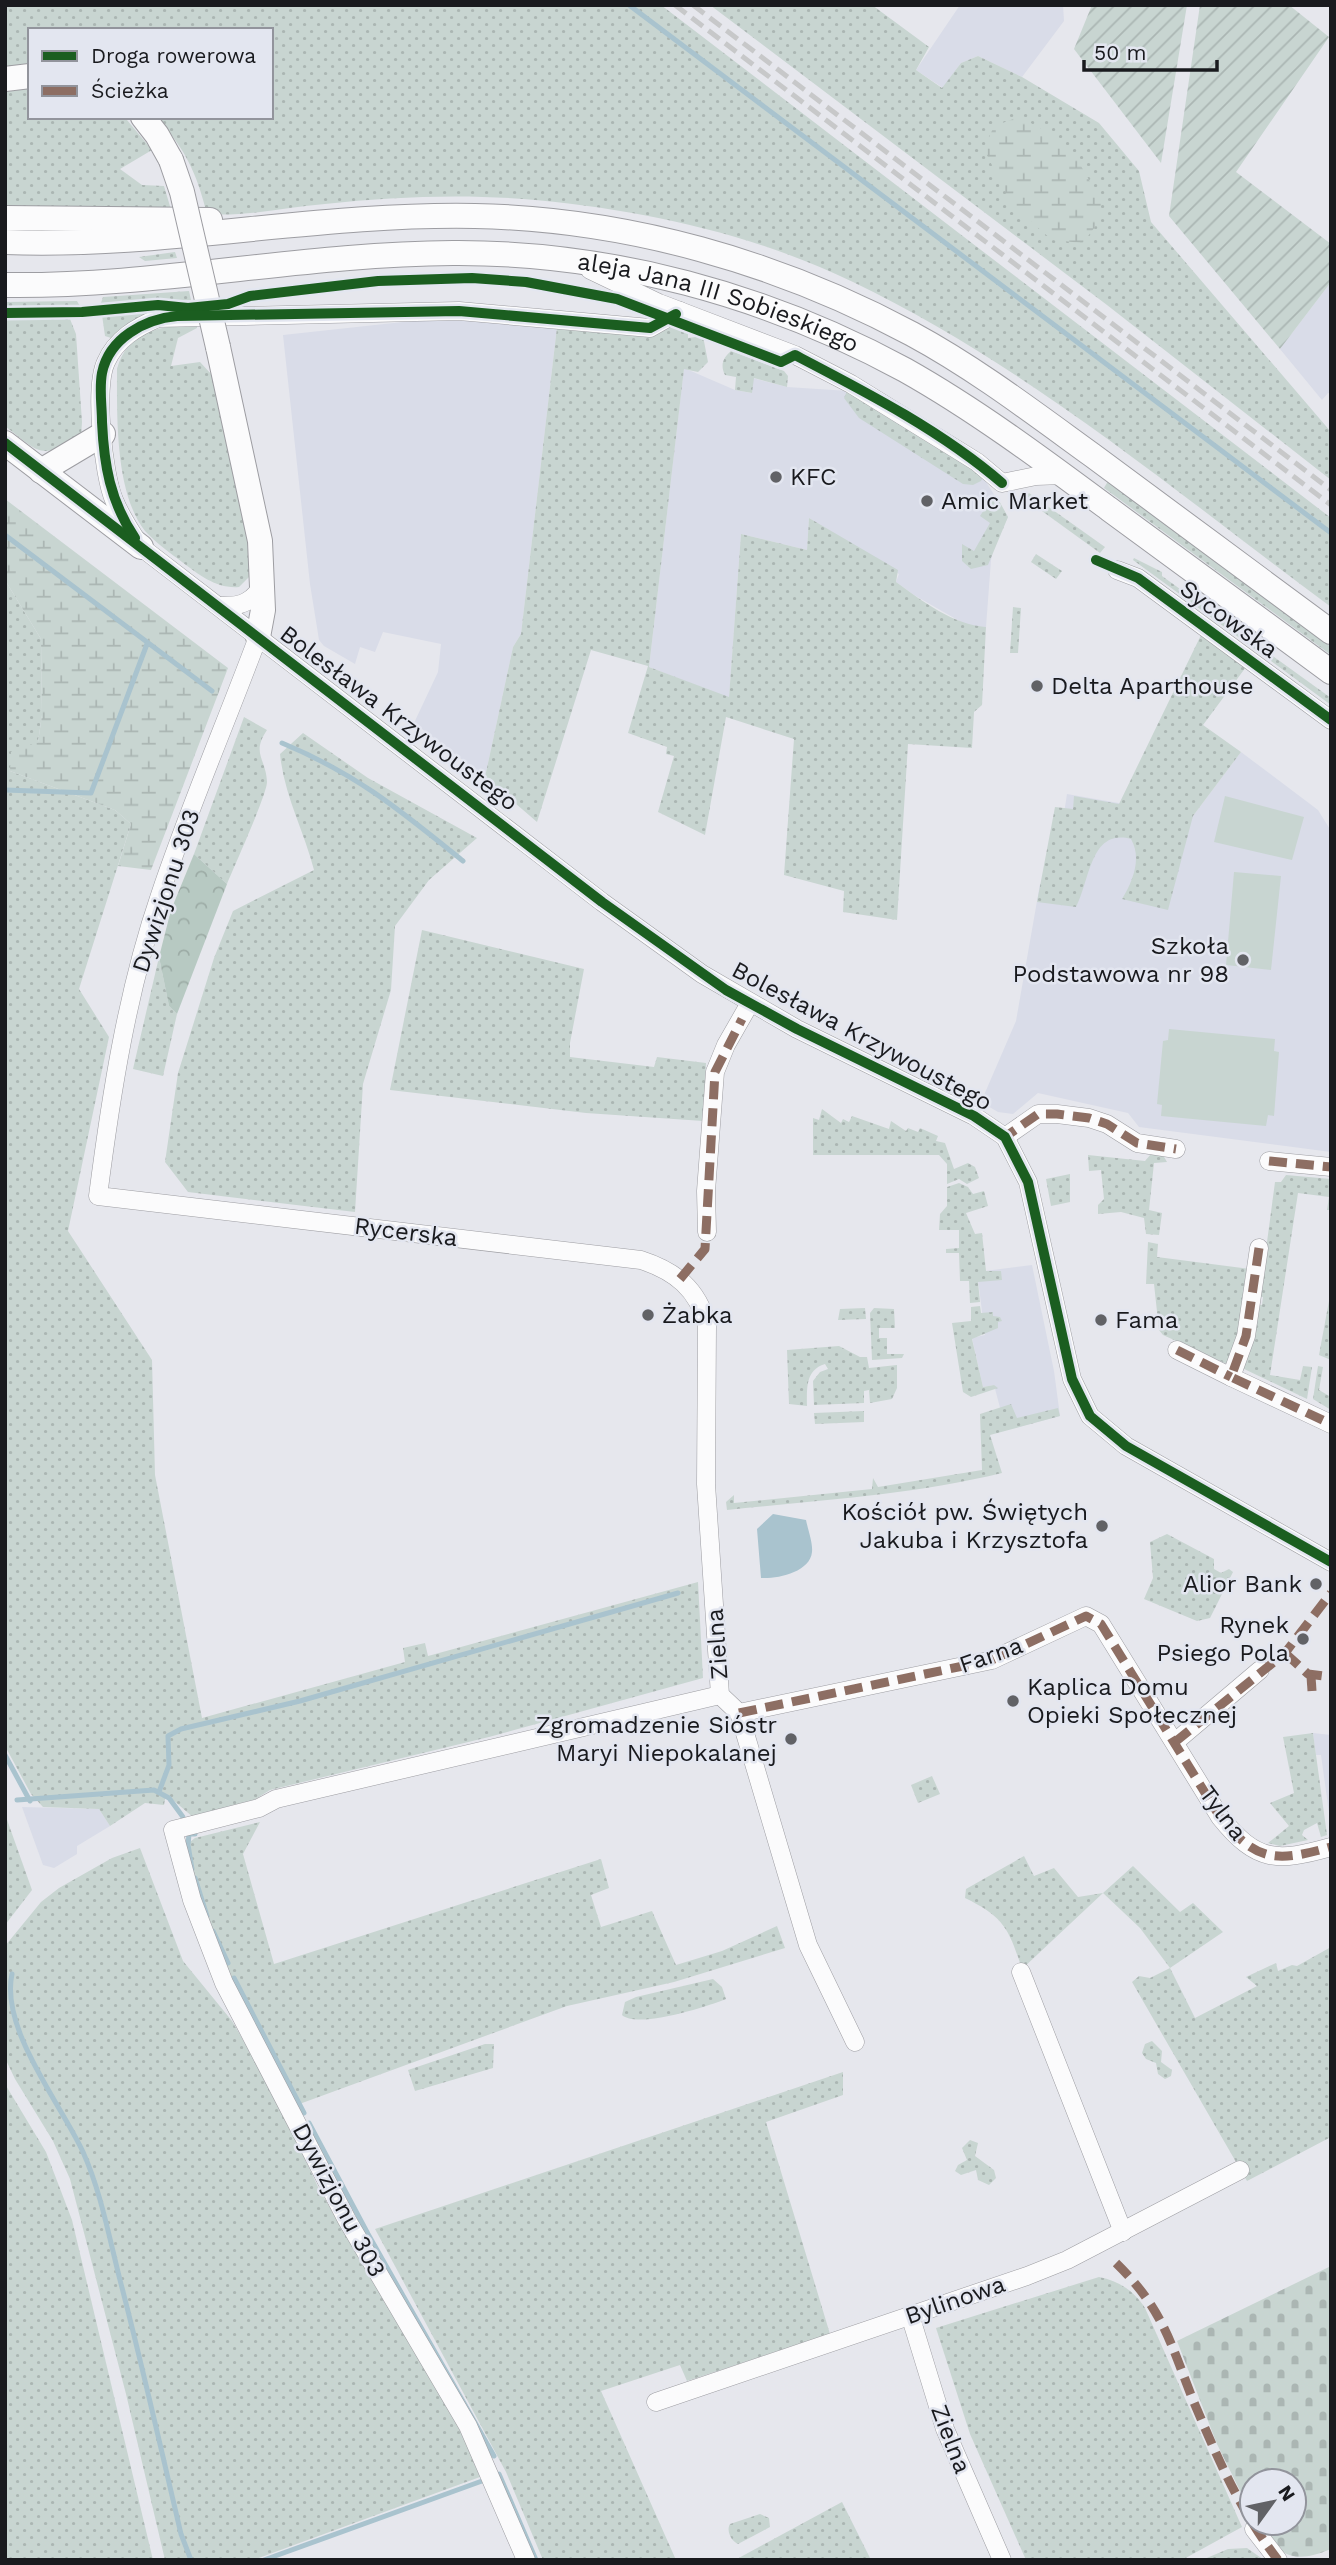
<svg xmlns="http://www.w3.org/2000/svg" width="1336" height="2565" font-family="'Work Sans',sans-serif">
	<style>
		.built { fill: #d9dce8 }
		.grass { fill: url(#grass-dots) }
		.forest { fill: url(#forest-crowns) }
		.wetland { fill: url(#wetland-marsh) }
		.cemetery { fill: url(#cemetery-stones) }
		.garden { fill: url(#garden-furrows) }
		.pitch { fill: #c8d5d1 }
		.water { fill: #a9c3ce }
		.lines { fill: none; stroke-linecap: round; stroke-linejoin: round }
		.stream { stroke: #a9c3ce; stroke-width: 5 }
		.minor-casing { stroke: #9d9da2; stroke-width: 19 }
		.secondary-casing { stroke: #9d9da2; stroke-width: 26 }
		.minor { stroke: #fbfbfc; stroke-width: 18 }
		.secondary { stroke: #fbfbfc; stroke-width: 24 }
		.rail { stroke: #c7c8c9; stroke-width: 5; stroke-dasharray: 14 7; stroke-linecap: butt }
		.secondary-bridge-casing { stroke: #9d9da2; stroke-width: 26; stroke-linecap: butt }
		.secondary-bridge { stroke: #fbfbfc; stroke-width: 24 }
		.quiet { stroke: #8d6e63; stroke-width: 9; stroke-dasharray: 18 9; stroke-linecap: butt }
		.cycleway-casing { stroke: #e3e6f0; stroke-width: 15 }
		.cycleway { stroke: #1b5e20; stroke-width: 10 }
		.poi-dot { fill: #616266; stroke: #e3e6f0; stroke-width: 2.5 }
		.labels { text-anchor: middle; dominant-baseline: central; stroke-width: 5; stroke-linejoin: round; paint-order: stroke }
		.street-label { font-size: 24px; fill: #191a1e; stroke: #e3e6f0 }
		.poi-label { font-size: 24px; fill: #191a1e; stroke: #e3e6f0; text-anchor: start }
	</style>
	<defs>
		<pattern id="grass-dots" width="8" height="8" patternUnits="userSpaceOnUse" patternTransform="scale(1.75)"><rect width="8" height="8" fill="#c8d5d1"/><path d="M2 2h.1M6 6h.1" fill="none" stroke="#abb6b3" stroke-width="1.8" stroke-linecap="round"/></pattern>
		<pattern id="forest-crowns" width="20" height="18" patternUnits="userSpaceOnUse" patternTransform="scale(1.75)"><rect width="20" height="18" fill="#b7c9c2"/><path d="M2 6a3 3 0 1 1 6 0M12 15a3 3 0 1 1 6 0" fill="none" stroke="#9daca6"/></pattern>
		<pattern id="wetland-marsh" width="20" height="14" patternUnits="userSpaceOnUse" patternTransform="scale(1.75)"><rect width="20" height="14" fill="#c8d5d1"/><path d="M1 5h8M5 5V1M11 12h8M15 12V8" fill="none" stroke="#abb6b3"/></pattern>
		<pattern id="cemetery-stones" width="16" height="16" patternUnits="userSpaceOnUse" patternTransform="scale(1.75)"><rect width="16" height="16" fill="#c8d5d1"/><path d="M2 7V4a2 2 0 0 1 4 0v3zM10 15v-3a2 2 0 0 1 4 0v3z" fill="#abb6b3"/></pattern>
		<pattern id="garden-furrows" width="10" height="10" patternUnits="userSpaceOnUse" patternTransform="scale(1.75)"><rect width="10" height="10" fill="#c8d5d1"/><path d="M-1 1l2-2M0 10L10 0M9 11l2-2" fill="none" stroke="#abb6b3"/></pattern>
	</defs>
	<rect width="100%" height="100%" fill="#e6e7ed"/>
	<g class="built">
		<polygon points="960,5 1063,5 1064,21 1022,77 978,56 961,63 943,88 916,70"/>
		<polygon points="1331,282 1331,394 1328,393 1322,400 1280,349"/>
		<polygon points="421,320 494,321 557,327 521,634 513,647 485,777 414,723 438,672 441,644 383,632 375,652 360,647 355,664 324,646 319,640 310,584 283,335"/>
		<polygon points="684,368 735,390 751,393 753,378 787,387 849,391 983,477 1008,517 995,542 991,560 986,627 968,626 914,595 896,582 899,574 809,518 807,550 741,534 729,698 649,667"/>
		<polygon points="1241,752 1318,810 1331,831 1331,1152 1139,1127 1128,1113 1038,1093 1013,1114 998,1112 981,1102 1016,1021 1040,884 1053,884 1067,794 1193,816"/>
		<polygon points="1032,1265 1054,1371 1060,1416 1006,1430 994,1385 983,1387 972,1338 985,1335 977,1272"/>
		<polygon points="1313,1733 1331,1735 1331,1827 1321,1755 1316,1755"/>
		<polygon points="22,1807 99,1809 110,1826 77,1846 77,1854 54,1868 43,1865"/>
	</g>
	<g class="grass">
		<path d="M5,5H661L1331,518V607C1177,493 1026,365 853,282C752,233 635,208 523,199C457,194 391,197 325,204C287,207 245,217 207,214C196,171 186,151 157,117H271V30H30V65L5,68Z"/>
		<polygon points="710,5 872,5 929,47 916,70 942,88 961,63 978,56 1022,77 1099,123 1139,171 1151,222 1331,432 1331,480 1107,305"/>
		<polygon points="30,88 30,117 123,117 127,120 152,150 120,169 142,185 164,186 172,213 5,210 5,92"/>
		<polygon points="175,252 177,258 145,261 139,257"/>
		<polygon points="189,291 191,300 101,303 103,297"/>
		<polygon points="77,301 81,308 5,308 5,302"/>
		<polygon points="150,310 151,312 132,322 111,338 105,336 102,315"/>
		<path d="M55,315L70,319L76,334L82,422L81,436C40,460 41,454 5,426V316Z"/>
		<path d="M677,324L688,329V338L703,336L708,362L698,372L684,369L649,667L729,697L741,534L807,550L809,518L898,570L896,582C922,601 954,625 986,627L982,705L974,712L972,748L908,744L897,920L843,912L844,891L784,875L794,739L726,717L705,835L658,812L674,756L666,754L667,747L628,733L648,666L591,650L537,822L485,777L513,647L521,634L557,327L650,337Z"/>
		<path d="M197,325V328L178,338L171,366L200,362L212,375L251,555L250,576L239,587C217,589 199,575 182,562C169,552 156,543 145,531C115,493 117,416 117,369C128,329 161,326 197,325Z"/>
		<path d="M731,351L784,371L788,376L787,387L754,378L752,393L735,390L736,377L725,375C720,365 723,358 731,351Z"/>
		<polygon points="847,391 976,468 983,477 981,481 973,485 963,484 859,418 844,398"/>
		<polygon points="1108,481 1331,647 1331,655 1104,488"/>
		<polygon points="1029,493 1105,547 1100,553 1024,498"/>
		<polygon points="997,497 1008,517 988,565 971,569 962,561 962,544 974,551 990,523 980,516 992,498"/>
		<polygon points="1036,554 1062,571 1056,579 1031,562"/>
		<polygon points="1134,558 1162,572 1162,576 1331,698 1331,705 1133,560"/>
		<polygon points="5,580 41,639 42,715 38,742 10,771 115,810 131,824 79,989 109,1037 68,1231 152,1360 155,1475 202,1718 405,1662 403,1648 425,1643 428,1656 698,1582 703,1678 489,1737 270,1790 241,1808 194,1818 166,1794 164,1805 145,1803 110,1826 99,1809 43,1807 31,1794 5,1746"/>
		<polygon points="1013,607 1021,608 1018,653 1010,653"/>
		<path d="M1202,633L1246,667L1203,725L1241,752L1193,816L1168,910L1122,899C1133,881 1142,858 1131,839C1090,828 1090,881 1076,907L1037,902L1055,807L1073,809L1074,796L1119,804Z"/>
		<path d="M244,717L267,730C251,754 266,758 267,782C267,794 234,867 227,884L194,854Z"/>
		<path d="M303,733L368,778L477,838L429,880L395,926L391,990L363,1084L355,1212L188,1192L165,1162L178,1073L214,958L233,911L314,870C304,831 284,795 280,754Z"/>
		<polygon points="422,930 584,969 570,1043 570,1057 654,1067 657,1057 706,1063 703,1121 586,1113 390,1090"/>
		<polygon points="159,957 169,1006 177,1014 163,1076 133,1069"/>
		<polygon points="822,1109 841,1123 843,1119 849,1122 852,1116 889,1129 891,1121 906,1131 908,1128 918,1132 920,1128 938,1136 936,1141 945,1143 954,1169 968,1163 975,1167 979,1178 967,1184 959,1179 947,1184 947,1164 939,1155 813,1155 813,1118 819,1120"/>
		<polygon points="1151,1154 1163,1155 1167,1162 1154,1163 1149,1210 1162,1213 1159,1235 1146,1234 1144,1218 1121,1212 1098,1214 1098,1205 1104,1199 1101,1170 1089,1171 1088,1155 1145,1161"/>
		<polygon points="1070,1174 1070,1202 1051,1206 1046,1179"/>
		<polygon points="1286,1175 1331,1179 1331,1210 1327,1210 1329,1197 1298,1193 1270,1375 1300,1380 1303,1366 1312,1367 1307,1399 1242,1368 1255,1304 1262,1305 1263,1297 1256,1296 1265,1257 1275,1182 1281,1182"/>
		<polygon points="959,1183 968,1187 973,1194 984,1191 988,1206 966,1213 975,1234 982,1233 986,1271 1001,1271 1002,1280 978,1282 980,1302 970,1303 969,1281 960,1281 959,1253 946,1253 946,1249 959,1248 959,1230 939,1230 940,1214 947,1206 947,1187"/>
		<polygon points="1148,1242 1158,1244 1157,1257 1250,1269 1243,1329 1227,1364 1163,1335 1159,1330 1154,1284 1146,1284"/>
		<polygon points="1331,1290 1331,1360 1319,1355"/>
		<polygon points="980,1306 981,1313 993,1312 993,1316 1000,1317 1002,1321 998,1322 998,1328 972,1339 983,1387 994,1385 998,1388 971,1397 963,1392 952,1323 971,1321 971,1307"/>
		<polygon points="865,1308 866,1319 838,1320 840,1309"/>
		<polygon points="874,1308 894,1309 895,1328 879,1328 879,1338 887,1338 887,1354 904,1354 902,1358 872,1360 870,1313"/>
		<path d="M839,1346L860,1357H867L869,1368L897,1365V1388L892,1399L870,1403L869,1390L864,1391V1403L814,1405L813,1381L820,1372L828,1369L825,1364C805,1370 807,1389 807,1406L789,1404L787,1350Z"/>
		<polygon points="1318,1366 1323,1367 1319,1390 1331,1397 1331,1410 1313,1399"/>
		<path d="M1011,1404L1017,1418L1058,1408L1060,1416L990,1435L1002,1473C912,1495 819,1500 727,1510L726,1502L734,1495V1503L872,1489L873,1478L878,1487L982,1470L980,1414Z"/>
		<polygon points="864,1411 864,1422 815,1424 814,1413"/>
		<polygon points="1167,1534 1214,1559 1214,1569 1221,1573 1229,1569 1233,1572 1210,1618 1197,1621 1144,1599 1153,1578 1150,1542"/>
		<polygon points="1313,1733 1327,1835 1321,1837 1317,1823 1304,1830 1302,1835 1308,1840 1280,1846 1268,1843 1289,1826 1270,1803 1294,1793 1283,1737"/>
		<polygon points="932,1776 940,1794 918,1803 911,1785"/>
		<polygon points="5,1814 32,1890 5,1925"/>
		<path d="M260,1822L243,1854L274,1964L601,1859L609,1888L591,1895L601,1927L652,1911L676,1965L722,1951L777,1926L785,1948L674,1982L567,2006L294,2106C249,2020 203,1941 186,1845L195,1838Z"/>
		<polygon points="140,1848 183,1961 232,2021 272,2089 319,2189 458,2424 480,2477 253,2560 165,2560 126,2394 70,2179 53,2141 15,2079 5,2058 5,1946 41,1902 59,1888 112,1858"/>
		<path d="M1024,1856L1034,1876L1054,1868L1078,1897L1103,1893L1133,1866L1180,1912L1193,1903L1223,1932L1170,1968L1195,2018L1257,1986L1246,1977L1276,1963L1278,1971L1292,1965L1297,1966L1331,1947L1329,2138L1247,2181L1132,1982L1139,1976L1150,1978L1170,1968L1140,1928L1103,1893L1022,1969C1009,1929 1004,1917 965,1898L966,1889Z"/>
		<path d="M713,1979L722,1987L726,1999C706,2007 637,2029 622,2015L625,2002L636,1997Z"/>
		<polygon points="1152,2041 1162,2051 1161,2062 1172,2070 1171,2076 1165,2079 1158,2074 1156,2063 1146,2059 1142,2053 1145,2044"/>
		<polygon points="485,2044 494,2044 493,2068 415,2091 408,2070"/>
		<polygon points="843,2072 843,2095 766,2122 830,2334 687,2381 680,2365 601,2391 676,2560 543,2560 506,2472 375,2229"/>
		<polygon points="5,2084 46,2152 72,2220 153,2560 5,2560"/>
		<polygon points="970,2140 978,2143 975,2156 994,2170 996,2178 989,2185 978,2180 976,2170 961,2175 955,2171 958,2165 967,2160 962,2148"/>
		<path d="M1099,2277C1119,2281 1134,2291 1145,2308L1242,2527L1182,2560H1026L970,2434L936,2328Z"/>
		<polygon points="842,2502 871,2560 735,2560"/>
		<path d="M760,2514L769,2518L770,2527L738,2544C731,2541 726,2530 730,2524Z"/>
		<polygon points="1247,2548 1264,2560 1202,2560 1228,2549"/>
	</g>
	<polygon class="forest" points="194,854 227,884 177,1014 169,1006 159,957 171,910"/>
	<g class="wetland">
		<polygon points="1019,117 1042,129 1073,152 1101,201 1100,220 1083,243 1052,240 1011,204 984,149 994,126"/>
		<polygon points="5,499 228,668 151,870 118,866 131,824 115,810 10,771 11,752 38,742 42,715 41,639 5,580"/>
	</g>
	<path class="cemetery" d="M1331,2266V2549C1292,2565 1280,2556 1257,2523H1294V2481H1252V2515L1217,2444L1177,2341Z"/>
	<g class="garden">
		<polygon points="1092,5 1187,5 1161,163 1074,49"/>
		<polygon points="1200,5 1289,5 1329,37 1236,172 1331,244 1331,282 1280,349 1169,216"/>
	</g>
	<g class="pitch">
		<polygon points="1225,796 1304,817 1292,860 1214,842"/>
		<polygon points="1234,872 1281,876 1271,970 1226,965"/>
		<polygon points="1169,1029 1275,1039 1274,1051 1279,1052 1274,1116 1268,1115 1266,1126 1161,1116 1162,1105 1157,1104 1163,1041 1168,1040"/>
	</g>
	<path class="water" d="M773,1514L806,1520C808,1530 813,1543 812,1552C810,1572 778,1579 761,1578L757,1529Z"/>
	<g class="lines">
		<g class="stream">
			<polyline points="629,5 1331,533"/>
			<polyline points="5,535 212,691"/>
			<path d="M282,743C357,774 401,811 463,861"/>
			<polyline points="5,790 91,793 147,644"/>
			<polyline points="5,1755 30,1801"/>
			<polyline points="159,1792 169,1765 168,1736 181,1729 300,1701 678,1593"/>
			<polyline points="17,1800 154,1790 169,1798 183,1817"/>
			<polyline points="192,1869 188,1845 189,1834 195,1834"/>
			<polyline points="195,1878 207,1916"/>
			<polyline points="213,1931 228,1963"/>
			<path d="M12,1974C0,2029 61,2104 83,2152C101,2192 109,2237 120,2280C142,2364 161,2449 181,2534L191,2560"/>
			<polyline points="234,1978 304,2113"/>
			<polyline points="309,2123 368,2234 494,2456"/>
			<polyline points="499,2474 536,2560"/>
			<polyline points="264,2560 482,2481"/>
		</g>
		<defs>
			<g id="minor">
				<polyline points="590,270 659,303 795,355 851,384 977,462 1002,483 1036,476 1063,475"/>
				<path d="M680,311L650,328L459,311L158,318C137,327 116,339 106,362C94,386 103,474 114,500C121,517 131,532 141,547L602,902L702,974L797,1029L974,1116L1005,1137L1028,1182L1072,1379L1090,1416L1126,1446L1331,1562"/>
				<polyline points="1117,570 1138,578 1331,720"/>
				<path d="M219,606C241,607 254,602 264,582"/>
				<path d="M258,637C226,723 189,808 160,895C127,991 111,1095 98,1196L641,1260C675,1271 698,1289 707,1325L706,1484L720,1695L739,1713L808,1945L855,2042"/>
				<polyline points="1005,1137 1038,1114 1057,1114 1089,1118 1107,1124 1137,1143 1176,1149"/>
				<polyline points="1269,1161 1331,1167"/>
				<polyline points="707,1232 706,1191 715,1072 726,1045 750,1003"/>
				<polyline points="1259,1248 1246,1336 1231,1377 1331,1424"/>
				<polyline points="1177,1350 1231,1377"/>
				<path d="M739,1713L992,1660L1086,1616L1101,1624L1220,1817C1257,1863 1277,1862 1331,1847"/>
				<polyline points="1175,1742 1260,1670"/>
				<polyline points="1021,1972 1123,2232"/>
				<polyline points="910,2315 945,2429 1002,2560"/>
				<polyline points="656,2402 1027,2276 1067,2260 1240,2170"/>
				<polyline points="1254,2529 1278,2560"/>
				<polyline points="526,2560 468,2426 347,2220 224,1983 192,1900 173,1830 259,1808 276,1799 720,1695"/>
			</g>
			<g id="secondary">
				<polyline points="5,79 30,76"/>
				<polyline points="143,117 157,135 171,160"/>
				<polyline points="5,218 210,220"/>
				<path d="M5,242C163,248 318,213 475,216C627,219 778,262 912,334C975,368 1034,413 1092,455C1172,514 1251,573 1331,632"/>
				<path id="s1" d="M5,285C155,287 303,254 453,253C611,252 767,295 905,370C976,410 1043,460 1109,509C1183,563 1257,617 1331,672"/>
				<polyline points="218,347 260,541 263,610 258,637"/>
				<polyline points="5,443 141,547"/>
				<polyline points="41,471 103,434"/>
			</g>
		</defs>
		<use href="#minor" class="minor-casing"/>
		<use href="#secondary" class="secondary-casing"/>
		<use href="#minor" class="minor"/>
		<use href="#secondary" class="secondary"/>
		<g class="rail">
			<polyline points="675,5 1331,505"/>
			<polyline points="693,5 1331,490"/>
		</g>
		<defs>
			<polyline id="secondary-bridge" points="171,160 182,192 218,347"/>
		</defs>
		<use href="#secondary-bridge" class="secondary-bridge-casing"/>
		<use href="#secondary-bridge" class="secondary-bridge"/>
		<g class="quiet">
			<polyline points="1008,1142 1005,1137 1038,1114 1057,1114 1089,1118 1107,1124 1137,1143 1176,1149"/>
			<polyline points="1269,1161 1331,1167"/>
			<polyline points="1259,1248 1246,1336 1231,1377 1331,1424"/>
			<polyline points="680,1279 705,1249 715,1072 742,1019"/>
			<polyline points="1177,1350 1231,1377"/>
			<polyline points="1285,1653 1308,1674 1331,1677"/>
			<polyline points="1311,1676 1312,1691"/>
			<path d="M739,1713L992,1660L1086,1616L1101,1624L1220,1817C1257,1863 1277,1862 1331,1847"/>
			<polyline points="1175,1742 1285,1653 1331,1593"/>
			<path d="M1116,2263C1163,2309 1170,2342 1193,2400C1217,2457 1240,2511 1278,2560"/>
		</g>
		<defs>
			<g id="cycleway">
				<path d="M5,313L82,312L158,305L188,308L228,304L250,296L378,281L472,278L526,282L617,299L781,362L795,355C866,392 942,431 1002,483"/>
				<polyline points="5,443 602,902 726,990 797,1029 974,1116 1005,1137 1028,1182 1072,1379 1090,1416 1126,1446 1331,1562"/>
				<path d="M135,538C110,501 104,465 102,422C102,406 99,389 102,373C109,338 145,319 177,316L459,311L650,328L676,314"/>
				<polyline points="1096,560 1138,578 1331,720"/>
			</g>
		</defs>
		<use href="#cycleway" class="cycleway-casing"/>
		<use href="#cycleway" class="cycleway"/>
	</g>
	<g class="poi-dot">
		<circle cx="776" cy="477" r="7"/>
		<circle cx="927" cy="501" r="7"/>
		<circle cx="1037" cy="686" r="7"/>
		<circle cx="1243" cy="960" r="7"/>
		<circle cx="648" cy="1315" r="7"/>
		<circle cx="1101" cy="1320" r="7"/>
		<circle cx="1102" cy="1526" r="7"/>
		<circle cx="1316" cy="1584" r="7"/>
		<circle cx="1303" cy="1639" r="7"/>
		<circle cx="1013" cy="1701" r="7"/>
		<circle cx="791" cy="1739" r="7"/>
	</g>
	<g class="labels">
		<g class="street-label">
			<text stroke="none"><textPath href="#s1" startOffset="721">aleja Jana III Sobieskiego</textPath></text>
			<text transform="translate(1229 619) rotate(36)">Sycowska</text>
			<text transform="translate(399 718) rotate(37)">Bolesława Krzywoustego</text>
			<text transform="translate(166 891) rotate(-72)">Dywizjonu 303</text>
			<text transform="translate(862 1036) rotate(28)">Bolesława Krzywoustego</text>
			<text transform="translate(406 1232) rotate(7)">Rycerska</text>
			<text transform="translate(717 1644) rotate(-94)">Zielna</text>
			<text transform="translate(991 1655) rotate(-19)">Farna</text>
			<text transform="translate(1223 1813) rotate(53)">Tylna</text>
			<text transform="translate(339 2200) rotate(62)">Dywizjonu 303</text>
			<text transform="translate(955 2300) rotate(-19)">Bylinowa</text>
			<text transform="translate(951 2439) rotate(69)">Zielna</text>
		</g>
		<g class="poi-label">
			<text x="790" y="477">KFC</text>
			<text x="941" y="501">Amic Market</text>
			<text x="1051" y="686">Delta Aparthouse</text>
			<text x="1229" y="946" text-anchor="end">Szkoła<tspan x="1229" dy="28">Podstawowa nr 98</tspan></text>
			<text x="662" y="1315">Żabka</text>
			<text x="1115" y="1320">Fama</text>
			<text x="1088" y="1512" text-anchor="end">Kościół pw. Świętych<tspan x="1088" dy="28">Jakuba i Krzysztofa</tspan></text>
			<text x="1302" y="1584" text-anchor="end">Alior Bank</text>
			<text x="1289" y="1625" text-anchor="end">Rynek<tspan x="1289" dy="28">Psiego Pola</tspan></text>
			<text x="1027" y="1687">Kaplica Domu<tspan x="1027" dy="28">Opieki Społecznej</tspan></text>
			<text x="777" y="1725" text-anchor="end">Zgromadzenie Sióstr<tspan x="777" dy="28">Maryi Niepokalanej</tspan></text>
		</g>
	</g>
	<rect width="1336" height="2565" fill="none" stroke="#191a1e" stroke-width="14"/>
	<rect x="28" y="28" width="245" height="91" fill="#e3e6f0" stroke="#92949c" stroke-width="2"/>
	<rect x="42" y="51" width="35" height="10" fill="#1b5e20" stroke="#92949c" stroke-width="2"/>
	<text x="91" y="63" font-size="21" fill="#191a1e">Droga rowerowa</text>
	<rect x="42" y="86" width="35" height="10" fill="#8d6e63" stroke="#92949c" stroke-width="2"/>
	<text x="91" y="98" font-size="21" fill="#191a1e">Ścieżka</text>
	<g transform="translate(1273 2502) rotate(57)"><circle r="33" fill="#e3e6f0" stroke="#92949c" stroke-width="2"/>
	<path d="M0-5L12 26L0 18L-12 26Z" fill="#616266"/>
	<text y="-10" font-size="19" font-weight="bold" text-anchor="middle" fill="#191a1e">N</text>
	</g>
	<path d="M1084 60v10h133v-10" fill="none" stroke="#191a1e" stroke-width="3.5"/>
	<text x="1094" y="60" font-size="21" fill="#191a1e" stroke="#e3e6f0" stroke-width="5" paint-order="stroke">50 m</text>
</svg>
